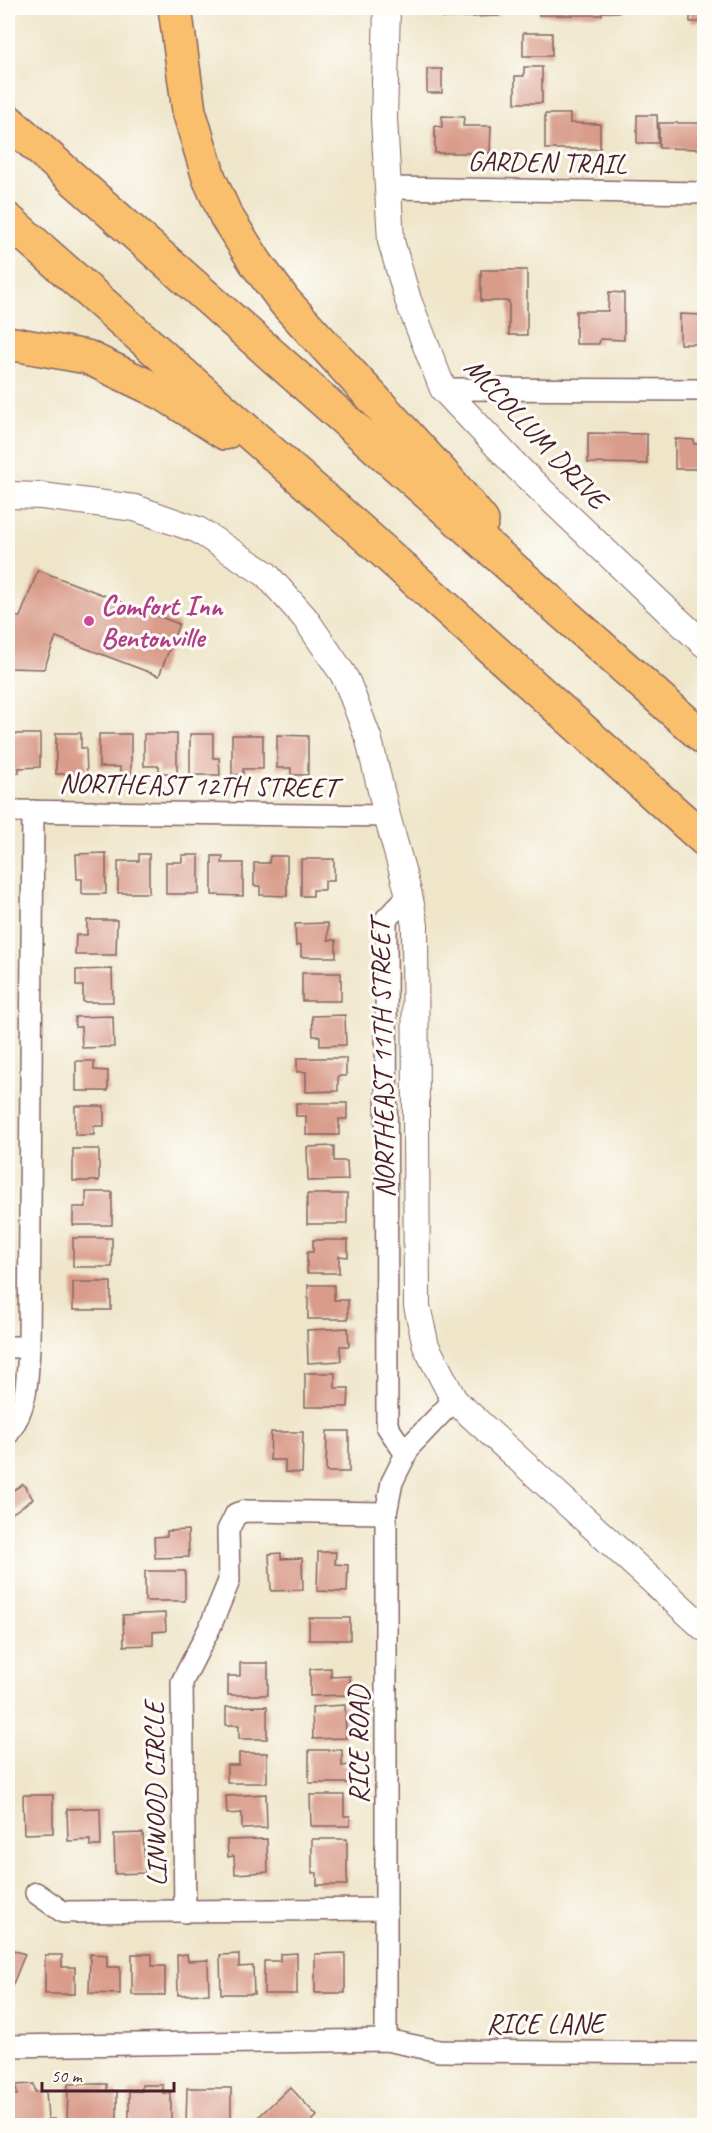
<svg xmlns="http://www.w3.org/2000/svg" width="712" height="2133" font-family="Caveat,sans-serif">
	<style>
		.building { fill: #d99b8a }
		.lines { fill: none; stroke-linecap: round; stroke-linejoin: round }
		.minor-casing { stroke: #846563; stroke-width: 24 }
		.tertiary-casing { stroke: #846563; stroke-width: 28 }
		.motorway-casing { stroke: #846563; stroke-width: 36 }
		.minor { stroke: #fff; stroke-width: 21 }
		.tertiary { stroke: #fff; stroke-width: 26 }
		.motorway { stroke: #f9bf6d; stroke-width: 33 }
		.hotel-dot { fill: #d1479c; stroke: #fdfcf7; stroke-width: 2 }
		.labels { text-anchor: middle; dominant-baseline: central; stroke-width: 6; stroke-linejoin: round; paint-order: stroke }
		.street-label { font-size: 28px; fill: #4a1f2b; stroke: #fdfcf7 }
		.hotel-label { font-size: 28px; font-weight: bold; fill: #b23c85; stroke: #fdfcf7; text-anchor: start }
	</style>
	<rect width="100%" height="100%" fill="#fdfcf7"/>
	<filter id="ink" filterUnits="userSpaceOnUse"><feTurbulence type="fractalNoise" baseFrequency=".0167" numOctaves="2"/><feDisplacementMap in="SourceGraphic" scale="12" xChannelSelector="R" yChannelSelector="G"/><feConvolveMatrix kernelMatrix="1 2 1 2 8 2 1 2 1" color-interpolation-filters="sRGB"/></filter>
	<filter id="wash" filterUnits="userSpaceOnUse"><feTurbulence type="fractalNoise" baseFrequency=".008" numOctaves="4" result="noise"/><feDisplacementMap in="SourceGraphic" scale="24" xChannelSelector="R" yChannelSelector="G"/><feGaussianBlur stdDeviation="1.35" result="paint"/><feColorMatrix in="noise" values="0 0 0 0 0 0 0 0 0 0 0 0 0 0 0 0 0 1.4 0 .05"/><feComposite in="paint" operator="in"/></filter>
	<g filter="url(#wash)">
		<rect width="100%" height="100%" fill="#efe6ca"/>
		<g id="blocks">
			<g class="building">
				<polygon points="441,8 498,8 499,16 442,18"/>
				<polygon points="539,8 620,8 620,12 602,12 602,15 539,15"/>
				<rect x="690" y="8" width="14" height="14"/>
				<rect x="523" y="33" width="29" height="23"/>
				<polygon points="524,67 542,67 542,103 515,103 515,76 524,76"/>
				<rect x="427" y="69" width="15" height="24"/>
				<polygon points="545,114 570,114 570,123 600,124 600,149 545,149"/>
				<polygon points="637,115 657,115 658,143 637,143"/>
				<polygon points="442,116 464,117 463,126 491,126 490,153 435,153 435,126 442,127"/>
				<polygon points="659,123 704,123 704,149 659,148"/>
				<polygon points="481,270 527,270 527,335 509,335 509,301 481,301"/>
				<polygon points="609,292 624,293 624,340 600,339 599,344 576,344 576,311 608,311"/>
				<polygon points="680,314 704,315 704,344 680,344"/>
				<polygon points="588,433 647,434 647,464 588,463"/>
				<polygon points="675,439 694,440 694,444 704,444 704,469 675,469"/>
				<polygon points="38,570 179,624 159,676 56,637 44,669 8,668 8,617 20,617"/>
				<polygon points="56,733 81,733 81,748 86,748 87,774 56,774"/>
				<polygon points="9,734 40,734 40,767 19,768 19,773 9,773"/>
				<polygon points="99,734 131,734 131,774 120,774 120,767 99,767"/>
				<polygon points="144,734 177,734 177,773 159,773 159,766 144,766"/>
				<polygon points="190,734 213,734 213,758 219,758 220,775 190,775"/>
				<polygon points="232,735 263,735 263,769 243,769 243,775 232,775"/>
				<polygon points="277,735 308,736 308,775 291,775 291,768 277,768"/>
				<polygon points="106,853 106,894 82,894 82,879 77,879 76,854"/>
				<polygon points="139,854 149,854 149,893 118,893 118,861 139,861"/>
				<polygon points="182,855 199,855 199,894 166,894 166,862 182,862"/>
				<polygon points="212,856 223,856 222,863 243,863 243,896 212,895"/>
				<polygon points="270,856 287,856 287,896 260,895 260,886 254,886 254,863 269,863"/>
				<polygon points="301,859 334,859 334,881 325,881 325,890 313,890 313,896 301,896"/>
				<polygon points="87,920 117,920 116,955 75,955 76,935 87,935"/>
				<polygon points="328,923 328,940 336,940 336,957 301,957 301,945 296,946 295,924"/>
				<polygon points="112,969 113,1002 83,1002 83,986 76,986 76,970"/>
				<rect x="302" y="973" width="39" height="28"/>
				<polygon points="345,1015 346,1045 320,1046 320,1036 313,1036 312,1016"/>
				<polygon points="113,1016 114,1047 82,1048 81,1027 75,1027 75,1017"/>
				<polygon points="297,1058 346,1058 346,1076 338,1076 338,1091 306,1092 306,1072 297,1072"/>
				<polygon points="76,1061 94,1061 94,1070 108,1071 108,1091 76,1091"/>
				<polygon points="296,1103 347,1103 347,1119 339,1119 339,1135 306,1135 306,1116 296,1116"/>
				<polygon points="75,1106 104,1106 104,1126 94,1126 94,1135 75,1135"/>
				<polygon points="334,1146 334,1161 347,1161 348,1180 308,1181 307,1147"/>
				<rect x="73" y="1149" width="26" height="32"/>
				<polygon points="86,1192 112,1192 112,1225 73,1225 73,1207 86,1207"/>
				<rect x="307" y="1194" width="40" height="30"/>
				<rect x="73" y="1238" width="39" height="29"/>
				<polygon points="313,1240 348,1240 348,1257 339,1256 339,1273 307,1273 307,1252 313,1252"/>
				<rect x="73" y="1282" width="38" height="28"/>
				<polygon points="308,1285 334,1285 334,1300 348,1300 348,1319 308,1319"/>
				<polygon points="348,1328 349,1346 340,1346 341,1361 308,1363 307,1330"/>
				<polygon points="305,1373 335,1373 335,1388 349,1388 348,1407 305,1407"/>
				<polygon points="327,1431 349,1431 349,1472 326,1472"/>
				<polygon points="271,1432 303,1432 302,1473 285,1472 285,1460 270,1460"/>
				<polygon points="23,1484 33,1499 8,1516 8,1494"/>
				<polygon points="188,1530 189,1557 155,1558 154,1537 167,1536 167,1531"/>
				<polygon points="318,1552 336,1552 335,1564 348,1565 347,1592 317,1591"/>
				<polygon points="281,1553 281,1559 302,1558 303,1590 271,1591 269,1554"/>
				<rect x="145" y="1571" width="40" height="30"/>
				<polygon points="165,1613 166,1631 153,1632 153,1645 124,1646 123,1615"/>
				<rect x="309" y="1618" width="41" height="22"/>
				<polygon points="240,1663 268,1663 268,1695 228,1695 228,1676 240,1676"/>
				<polygon points="331,1668 331,1677 350,1676 350,1695 310,1696 310,1669"/>
				<polygon points="345,1705 346,1738 313,1739 312,1707"/>
				<polygon points="267,1706 267,1739 239,1739 239,1725 226,1725 226,1707"/>
				<polygon points="309,1750 342,1750 342,1766 350,1765 350,1783 309,1783"/>
				<polygon points="239,1753 267,1753 267,1783 227,1783 227,1765 239,1765"/>
				<polygon points="266,1794 267,1828 242,1829 242,1813 227,1814 226,1796"/>
				<polygon points="23,1795 53,1795 53,1833 24,1834"/>
				<polygon points="310,1795 344,1795 344,1816 350,1816 350,1826 311,1826"/>
				<polygon points="100,1808 101,1846 90,1846 90,1840 68,1841 67,1809"/>
				<polygon points="143,1833 145,1873 115,1874 114,1834"/>
				<polygon points="267,1839 268,1872 235,1874 234,1856 228,1857 227,1840"/>
				<polygon points="312,1839 347,1839 347,1885 317,1885 317,1873 312,1873"/>
				<polygon points="10,1949 25,1954 11,1989 8,1988 8,1955"/>
				<polygon points="297,1953 297,1994 264,1994 264,1961 280,1961 280,1954"/>
				<polygon points="345,1953 345,1993 315,1993 315,1954"/>
				<polygon points="90,1954 107,1955 107,1967 120,1967 120,1994 89,1993"/>
				<polygon points="132,1954 152,1954 152,1966 165,1966 165,1995 132,1995"/>
				<polygon points="187,1954 188,1961 208,1960 209,1994 178,1995 177,1955"/>
				<polygon points="239,1954 239,1967 253,1966 254,1994 221,1994 220,1955"/>
				<polygon points="45,1955 62,1955 62,1967 75,1967 75,1994 45,1994"/>
				<polygon points="34,2084 35,2092 46,2091 48,2119 55,2119 55,2126 8,2126 8,2095 17,2095 16,2085"/>
				<polygon points="68,2084 107,2084 107,2091 117,2091 117,2126 67,2126"/>
				<polygon points="142,2085 163,2085 163,2093 171,2094 171,2120 177,2120 177,2126 129,2126 129,2091 142,2091"/>
				<polygon points="290,2087 317,2116 307,2126 277,2126 275,2124 273,2126 249,2126"/>
				<polygon points="187,2088 231,2088 231,2121 239,2121 238,2126 186,2126"/>
			</g>
		</g>
	</g>
	<g filter="url(#ink)">
		<use href="#blocks" fill-opacity="0" stroke="#846563" stroke-width="1.5"/>
		<g class="lines">
			<defs>
				<g id="minor">
					<polyline points="389,188 704,193"/>
					<polyline points="443,389 704,390"/>
					<polyline points="8,811 387,816"/>
					<polyline points="8,1347 29,1347"/>
					<path d="M8,1434C28,1405 27,1382 29,1347L33,811"/>
					<polyline points="405,1453 387,1426 386,919 409,895"/>
					<polyline points="36,1893 63,1912 386,1909"/>
					<polyline points="185,1912 182,1682 210,1627 229,1581 228,1530 236,1514 245,1511 386,1513"/>
					<polyline points="386,2040 386,1513 392,1482 410,1446 454,1400"/>
					<polyline points="8,2046 386,2040 439,2051 704,2053"/>
				</g>
				<g id="tertiary">
					<polyline points="387,8 384,119 391,241 408,300 443,389 518,468 669,612 704,644"/>
					<polyline points="8,495 42,496 135,508 198,530 266,574 305,618 343,674 348,684 369,740 387,816 409,895 415,925 417,1306 426,1346 454,1400 704,1628"/>
				</g>
				<g id="motorway">
					<polyline points="175,8 189,111 209,178 226,216 256,263 285,302 449,481 482,521"/>
					<polyline points="8,121 704,738"/>
					<polyline points="8,220 363,533 704,839"/>
					<polyline points="8,343 87,357 164,394 225,433"/>
				</g>
			</defs>
			<use href="#minor" class="minor-casing"/>
			<use href="#tertiary" class="tertiary-casing"/>
			<use href="#motorway" class="motorway-casing"/>
			<use href="#minor" class="minor"/>
			<use href="#tertiary" class="tertiary"/>
			<use href="#motorway" class="motorway"/>
		</g>
	</g>
	<circle class="hotel-dot" cx="89" cy="621" r="6"/>
	<g class="labels">
		<g class="street-label">
			<text transform="translate(547 162) rotate(1)">GARDEN TRAIL</text>
			<text transform="translate(536 433) rotate(47)">MCCOLLUM DRIVE</text>
			<text transform="translate(198 785) rotate(1)">NORTHEAST 12TH STREET</text>
			<text transform="translate(382 1059) rotate(-91)">NORTHEAST 11TH STREET</text>
			<text transform="translate(358 1745) rotate(-90)">RICE ROAD</text>
			<text transform="translate(155 1794) rotate(-91)">LINWOOD CIRCLE</text>
			<text x="545" y="2023">RICE LANE</text>
		</g>
		<g class="hotel-label">
			<text x="101" y="605">Comfort Inn<tspan x="101" dy="32">Bentonville</tspan></text>
		</g>
	</g>
	<rect width="712" height="2133" fill="none" stroke="#fdfcf7" stroke-width="30"/>
	<path d="M42 2082v9h132v-9" fill="none" stroke="#4a1f2b" stroke-width="3"/>
	<text x="51" y="2082" font-size="18" fill="#4a1f2b" stroke="#fdfcf7" stroke-width="4.5" paint-order="stroke">50 m</text>
</svg>
